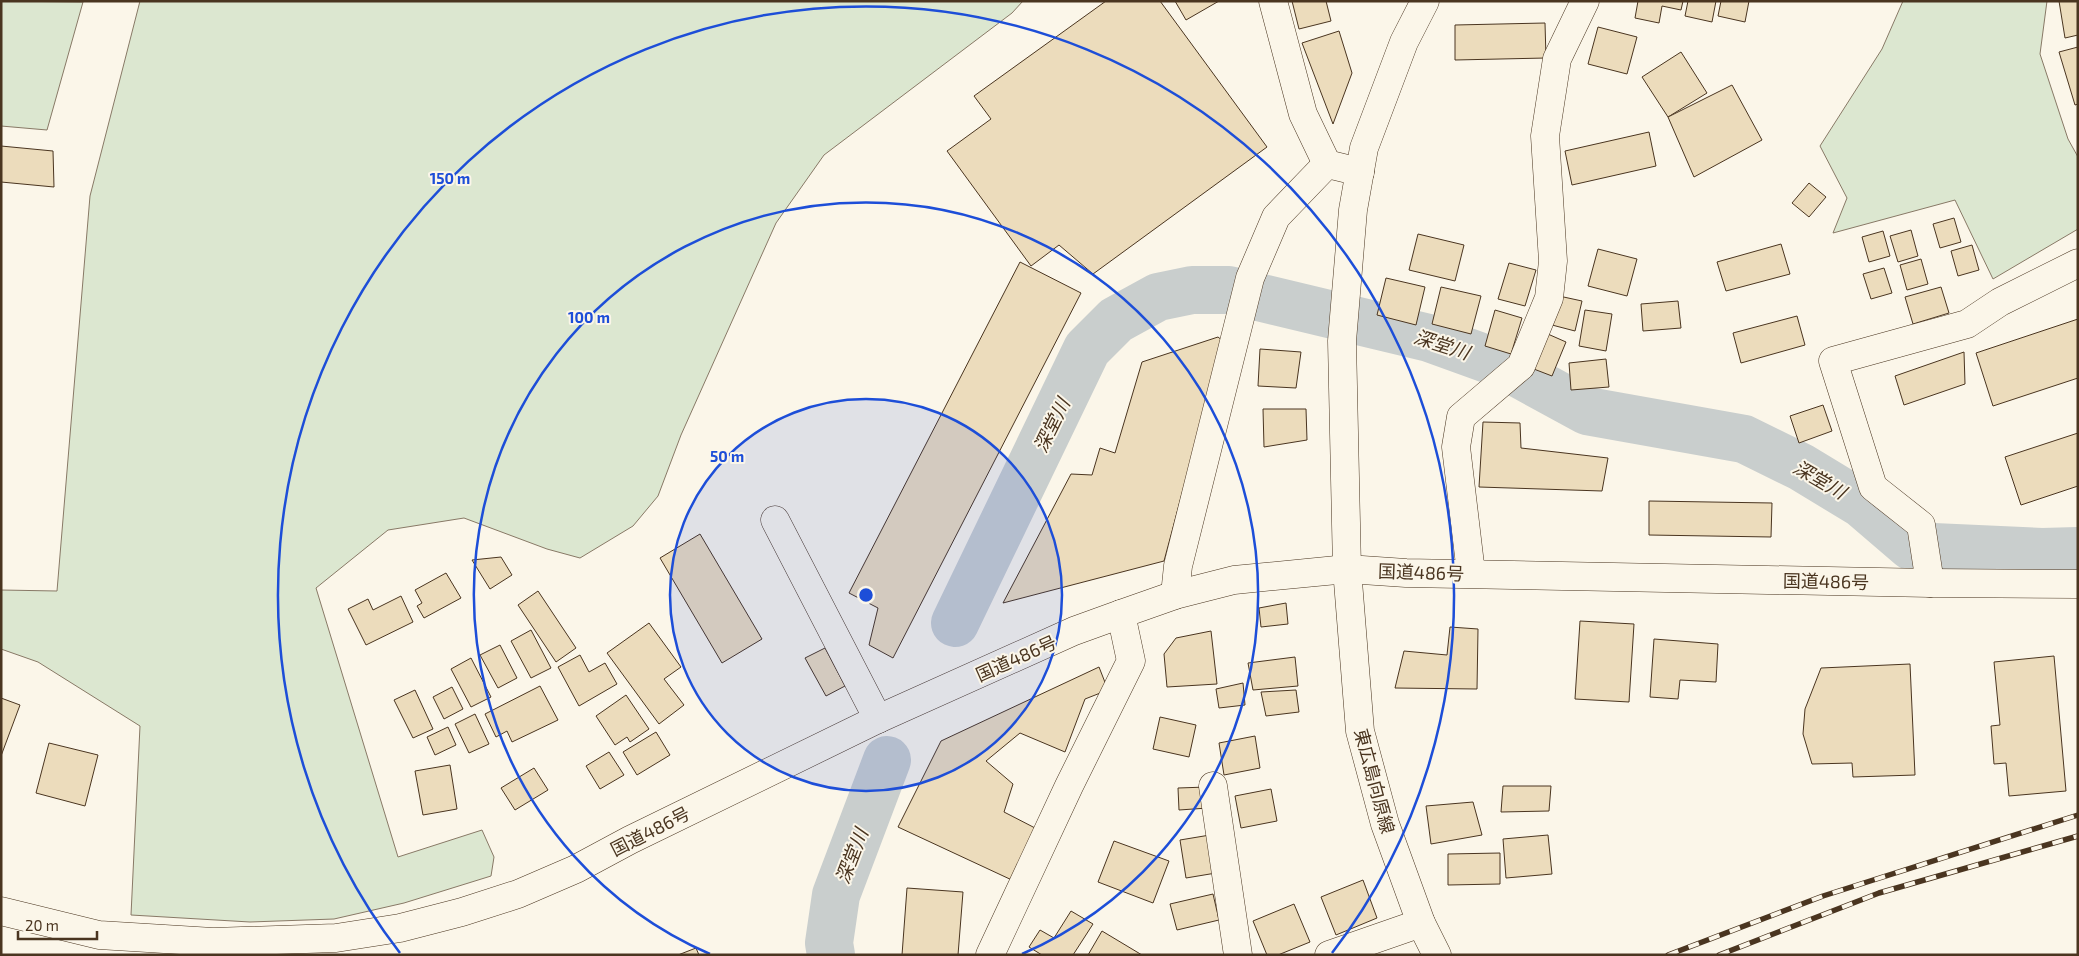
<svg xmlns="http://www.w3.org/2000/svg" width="2079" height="956" font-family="'Exo 2','Noto Sans JP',sans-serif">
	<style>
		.green { fill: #dce7d0; stroke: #887966 }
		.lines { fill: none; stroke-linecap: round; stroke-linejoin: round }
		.river { stroke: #c9cecd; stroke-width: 48 }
		.building { fill: #ecdcbc; stroke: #4a3520 }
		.minor-casing { stroke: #4a3520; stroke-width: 29 }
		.major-casing { stroke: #4a3520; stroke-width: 29 }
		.highway-casing { stroke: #4a3520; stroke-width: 29 }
		.minor { stroke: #fbf6e9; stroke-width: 28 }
		.major { stroke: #fbf6e9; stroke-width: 28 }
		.highway { stroke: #fbf6e9; stroke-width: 28 }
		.rail-casing { stroke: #4a3520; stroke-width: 5.5 }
		.rail { stroke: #fbf6e9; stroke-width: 4; stroke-dasharray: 11; stroke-linecap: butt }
		.ring { fill: none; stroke: #1d4ed8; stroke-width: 2.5 }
		.labels { text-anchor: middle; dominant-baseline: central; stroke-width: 4; stroke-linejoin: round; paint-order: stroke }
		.street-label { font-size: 18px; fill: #4a3520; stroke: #fbf6e9 }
		.water-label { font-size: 19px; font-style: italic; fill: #4a3520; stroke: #fbf6e9 }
		.centre { fill: #1d4ed8; stroke: #fbf6e9; stroke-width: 2.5 }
		.ring-label { font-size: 15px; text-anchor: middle; font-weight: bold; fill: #1d4ed8; stroke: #fbf6e9; stroke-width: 4; stroke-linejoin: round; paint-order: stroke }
	</style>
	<rect width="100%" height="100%" fill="#fbf6e9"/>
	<g class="green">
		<polygon points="1,1 83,2 47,130 1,126"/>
		<polygon points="140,1 1023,1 1012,13 824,155 776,223 681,435 658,496 633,526 580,558 547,549 464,518 388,530 316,588 398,857 482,830 494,857 491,876 404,903 334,919 250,922 131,915 140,726 38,662 1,649 1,590 57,591 90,196"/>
		<polygon points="1903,1 2047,1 2040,54 2068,139 2078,157 2078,229 1993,279 1955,200 1833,233 1847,198 1820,146 1882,49"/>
	</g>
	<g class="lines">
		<g class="river">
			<polyline points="955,623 1087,349 1116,320 1158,297 1192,290 1229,290 1429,338 1501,364 1587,411 1744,439 1801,467 1862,504 1911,546 2042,552 2078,551"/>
			<polyline points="831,955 829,943 836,895 887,760"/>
		</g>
	</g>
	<g class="building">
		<polygon points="1106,1 1160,1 1267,147 1093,274 1059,245 1031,266 947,151 991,119 974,96"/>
		<polygon points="1175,1 1219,1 1186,20"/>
		<polygon points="1292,1 1326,1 1331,21 1299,29"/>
		<polygon points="1638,1 1683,1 1681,10 1662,6 1659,23 1635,18"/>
		<polygon points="1688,1 1716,1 1712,22 1685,16"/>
		<polygon points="1721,1 1749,1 1745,22 1718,16"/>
		<polygon points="2059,1 2078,1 2078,35 2065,38"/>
		<polygon points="1545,23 1546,58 1455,60 1455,25"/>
		<polygon points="1598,27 1637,37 1627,74 1588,64"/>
		<polygon points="1339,31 1352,73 1333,124 1302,43"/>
		<polygon points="2078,47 2078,104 2075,105 2059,52"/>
		<polygon points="1681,52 1707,93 1668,117 1642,77"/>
		<polygon points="1732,85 1762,140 1694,177 1668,117"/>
		<polygon points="1649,132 1656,166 1572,185 1565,151"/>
		<polygon points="1,146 53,151 54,187 1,182"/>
		<polygon points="1809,183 1826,197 1809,217 1792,203"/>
		<polygon points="1954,218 1961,242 1940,248 1933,224"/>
		<polygon points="1911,230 1918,256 1898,262 1890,236"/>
		<polygon points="1883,231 1890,256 1869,262 1862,237"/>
		<polygon points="1418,234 1464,245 1455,281 1409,270"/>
		<polygon points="1781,244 1790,274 1726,291 1717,262"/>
		<polygon points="1972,245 1979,270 1958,276 1951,251"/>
		<polygon points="1598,249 1637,259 1627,296 1588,286"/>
		<polygon points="1921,259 1928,284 1907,290 1900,265"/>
		<polygon points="1020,262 1081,293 893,658 869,645 878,608 849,593"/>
		<polygon points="1509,263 1536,270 1525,306 1498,299"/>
		<polygon points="1884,268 1892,293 1871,299 1863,274"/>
		<polygon points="1386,278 1425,287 1416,325 1377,315"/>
		<polygon points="1441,287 1481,296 1471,334 1432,324"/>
		<polygon points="1941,287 1949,313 1913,324 1905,297"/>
		<polygon points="1559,296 1582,301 1575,331 1552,325"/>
		<polygon points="1678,301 1681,328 1643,331 1641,304"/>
		<polygon points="1495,310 1522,318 1511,354 1485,346"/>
		<polygon points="1585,310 1612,314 1606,351 1579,346"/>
		<polygon points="1797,316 1805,345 1741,363 1733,333"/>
		<polygon points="2078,319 2078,378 1993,406 1976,353"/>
		<polygon points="1541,331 1566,342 1552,376 1526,366"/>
		<polygon points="1218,337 1223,341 1164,561 1003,603 1071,474 1092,475 1100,448 1115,453 1142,362"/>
		<polygon points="1260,349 1301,352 1296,388 1258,386"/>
		<polygon points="1964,352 1965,384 1904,405 1895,376"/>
		<polygon points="1606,359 1609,387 1571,390 1569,363"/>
		<polygon points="1823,405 1832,431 1799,443 1790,416"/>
		<polygon points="1263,409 1306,409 1307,440 1264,447"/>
		<polygon points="1483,422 1520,423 1521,448 1608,458 1602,491 1479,487"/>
		<polygon points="2078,433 2078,486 2021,505 2005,457"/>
		<polygon points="1649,501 1772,503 1771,537 1649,535"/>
		<polygon points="700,534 762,639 722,663 660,558"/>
		<polygon points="501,557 512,575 490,589 472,560"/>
		<polygon points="446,573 461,598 424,618 417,606 422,603 415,590"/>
		<polygon points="538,591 576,648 556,662 518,605"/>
		<polygon points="401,596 413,622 366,645 348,609 368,599 373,610"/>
		<polygon points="1286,603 1288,624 1261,627 1259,608"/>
		<polygon points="1580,621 1634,624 1629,702 1575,699"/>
		<polygon points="649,623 681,667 664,679 684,705 659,724 607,653"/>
		<polygon points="1450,627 1478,629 1477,689 1395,688 1404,651 1447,655"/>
		<polygon points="531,630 551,668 531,678 511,641"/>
		<polygon points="1211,631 1217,684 1167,687 1164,654 1176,638"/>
		<polygon points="1654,639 1718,644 1716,682 1680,680 1678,699 1650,697"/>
		<polygon points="500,645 517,678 498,688 480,655"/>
		<polygon points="825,648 845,686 826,696 805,658"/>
		<polygon points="580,655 589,672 605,663 617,684 579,706 558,667"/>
		<polygon points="2054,656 2066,791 2009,796 2006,763 1994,764 1991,726 2000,725 1994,662"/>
		<polygon points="1295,657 1298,686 1253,690 1248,663"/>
		<polygon points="471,658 491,697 471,707 451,669"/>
		<polygon points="1910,664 1915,775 1853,777 1852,763 1812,764 1803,734 1805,709 1821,668"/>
		<polygon points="1099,667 1108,690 1085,699 1065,752 1020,733 986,761 1013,784 1004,812 1037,829 1014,881 898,827 941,741"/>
		<polygon points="1243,683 1245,705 1219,708 1216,689"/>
		<polygon points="540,686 558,720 512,742 507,731 496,737 485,714"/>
		<polygon points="452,687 463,709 444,719 433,697"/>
		<polygon points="415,690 433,729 413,738 394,700"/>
		<polygon points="1296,690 1299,712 1266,716 1261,692"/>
		<polygon points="626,695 649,729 630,742 627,737 615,745 596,716"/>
		<polygon points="1,698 20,705 1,756"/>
		<polygon points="475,714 489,744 469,753 455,724"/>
		<polygon points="1160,717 1196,725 1189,757 1153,749"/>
		<polygon points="448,727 456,745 435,755 427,737"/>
		<polygon points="656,732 670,755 637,775 623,752"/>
		<polygon points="1255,736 1260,768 1224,775 1219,743"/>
		<polygon points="49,743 98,755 85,806 36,793"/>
		<polygon points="609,752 624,775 600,789 586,766"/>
		<polygon points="450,765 457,809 423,815 415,771"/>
		<polygon points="534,768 548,790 515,810 501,788"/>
		<polygon points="1503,786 1551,786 1549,811 1501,812"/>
		<polygon points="1207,787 1208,808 1179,810 1178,788"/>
		<polygon points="1271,789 1277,821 1241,828 1235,796"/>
		<polygon points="1473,802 1482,835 1431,844 1426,806"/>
		<polygon points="1210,835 1216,873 1186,878 1180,840"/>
		<polygon points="1548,835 1552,874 1506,878 1503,839"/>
		<polygon points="1114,841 1169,861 1153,903 1098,882"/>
		<polygon points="1500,853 1500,884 1448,885 1448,854"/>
		<polygon points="1363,880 1377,918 1336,935 1321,897"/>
		<polygon points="907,888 963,892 958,955 902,955"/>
		<polygon points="1213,894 1219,920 1177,930 1170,904"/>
		<polygon points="1294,904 1310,942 1278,955 1267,955 1253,921"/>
		<polygon points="1071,911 1093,924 1073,955 1042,955 1029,947 1040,930 1054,938"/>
		<polygon points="1102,931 1142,955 1088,955"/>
		<polygon points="696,948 699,955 678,955"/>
	</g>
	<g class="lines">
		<defs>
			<g id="minor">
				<polyline points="1273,1 1303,114 1327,164"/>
				<polyline points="775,520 878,719"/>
				<polyline points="1347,569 1342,341 1353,210 1364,148 1404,42 1425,1"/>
				<polyline points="1471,573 1456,447 1461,417 1521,366 1549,298 1553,261 1545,136 1557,59 1585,1"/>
				<polyline points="1930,583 1921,525 1873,487 1833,361 1967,324 2000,302 2078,263"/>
				<polyline points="1175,595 1178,566 1250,278 1276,217 1327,164 1360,172"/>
				<polyline points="1213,786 1238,955"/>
				<polyline points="990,955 1069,786 1131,661 1121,614"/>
				<polyline points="1329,955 1421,923"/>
			</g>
			<polyline id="major" points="1347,569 1360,731 1385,824 1421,923 1437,955"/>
			<polyline id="highway" points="1,911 99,935 213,942 336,938 400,928 462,912 518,894 576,869 630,840 878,719 1074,631 1121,614 1175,595 1234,580 1347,569 1406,573 1930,583 2078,584"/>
		</defs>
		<use href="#minor" class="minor-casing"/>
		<use href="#major" class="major-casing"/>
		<use href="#highway" class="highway-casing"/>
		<use href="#minor" class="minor"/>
		<use href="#major" class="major"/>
		<use href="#highway" class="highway"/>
		<defs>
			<g id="rail">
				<polyline points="1668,955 1823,896 2078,815"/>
				<polyline points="1719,955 1879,893 2078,836"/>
			</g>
		</defs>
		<use href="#rail" class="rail-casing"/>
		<use href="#rail" class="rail"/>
	</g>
	<circle cx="866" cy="595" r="196" fill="#1d4ed8" fill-opacity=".12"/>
	<g class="ring">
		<circle cx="866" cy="595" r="196"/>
		<path d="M710 954A392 392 0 1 1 1022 954"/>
		<path d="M400 953A588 588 0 1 1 1332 953"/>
	</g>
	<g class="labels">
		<g class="street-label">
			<text transform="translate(1421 572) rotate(2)">国道486号</text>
			<text transform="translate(1826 581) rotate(1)">国道486号</text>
			<text transform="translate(1016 658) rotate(-24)">国道486号</text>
			<text transform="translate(1375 781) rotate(75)">東広島向原線</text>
			<text transform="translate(650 831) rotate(-27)">国道486号</text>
		</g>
		<g class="water-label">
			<text transform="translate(1442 344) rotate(18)">深堂川</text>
			<text transform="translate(1051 425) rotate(-64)">深堂川</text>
			<text transform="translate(1820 479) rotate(30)">深堂川</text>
			<text transform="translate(851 856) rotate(-69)">深堂川</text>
		</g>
	</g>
	<circle cx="866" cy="595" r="8" class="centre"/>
	<g class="ring-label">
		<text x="450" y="184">150 m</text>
		<text x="589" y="323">100 m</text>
		<text x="727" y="462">50 m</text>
	</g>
	<rect width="2079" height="956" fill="none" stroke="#4a3520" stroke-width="5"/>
	<path d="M18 931v8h79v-8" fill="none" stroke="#4a3520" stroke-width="2.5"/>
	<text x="25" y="931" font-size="15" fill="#4a3520" stroke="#fbf6e9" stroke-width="4" paint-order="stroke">20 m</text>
</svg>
